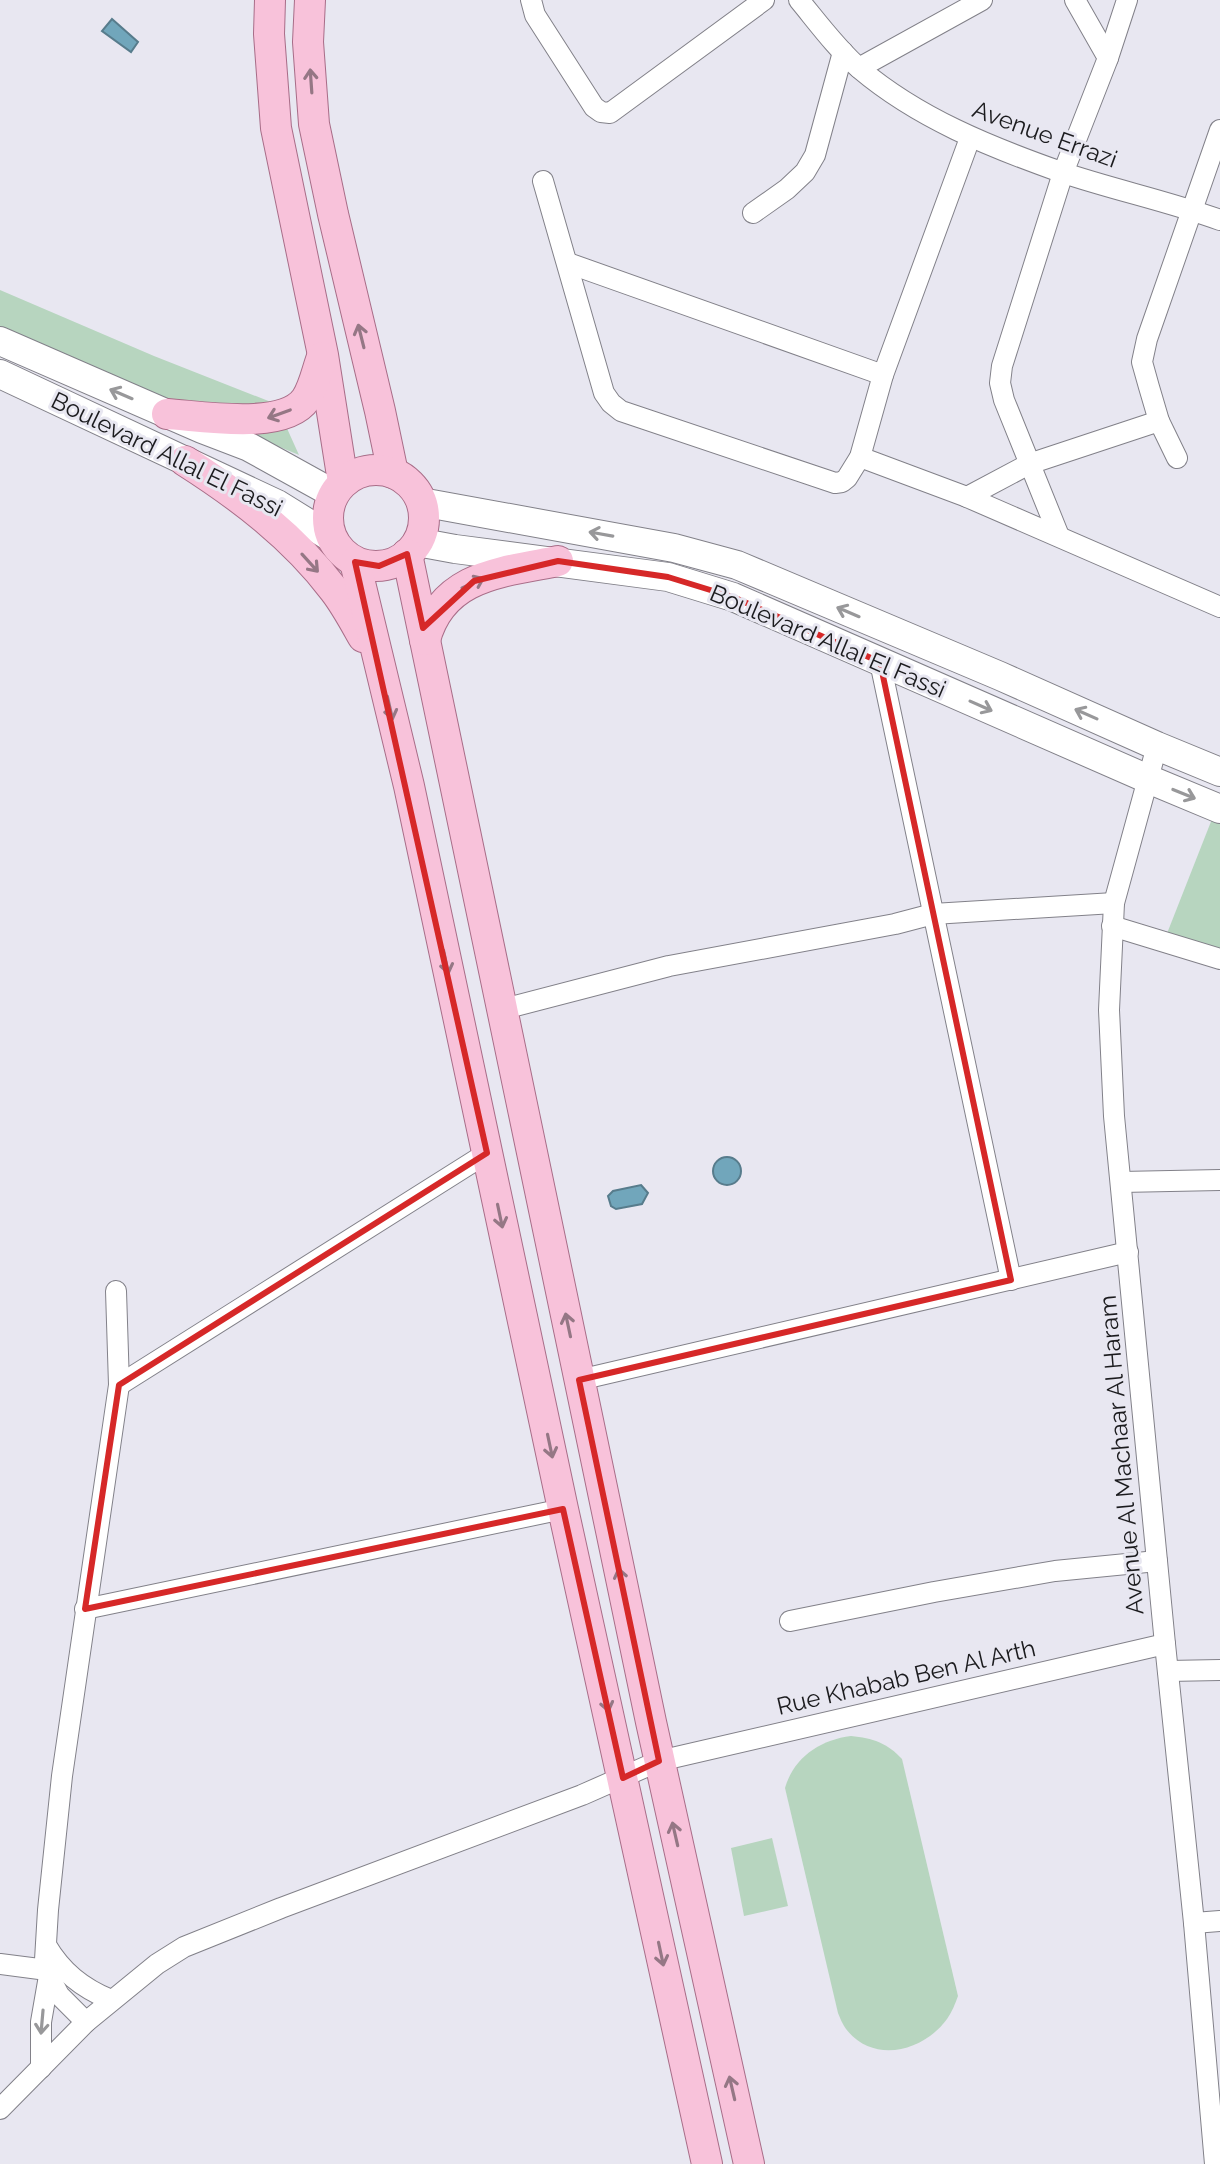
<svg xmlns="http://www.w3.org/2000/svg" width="1220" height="2164" font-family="Raleway,sans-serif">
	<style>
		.green { fill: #b7d5bf }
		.water { fill: #71a6bb; stroke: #577c8c; stroke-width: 2 }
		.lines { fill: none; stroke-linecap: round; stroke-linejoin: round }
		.street-casing { stroke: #828189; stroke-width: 22 }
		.secondary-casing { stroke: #828189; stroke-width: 30 }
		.primary-casing { stroke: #a86d88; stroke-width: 32 }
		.street { stroke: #fff; stroke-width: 20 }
		.secondary { stroke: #fff; stroke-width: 28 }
		.primary { stroke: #f8c2da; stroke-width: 30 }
		.oneway { stroke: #957785 }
		.oneway2 { stroke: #98989a }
		.marked { fill: none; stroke: #d62828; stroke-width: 6; stroke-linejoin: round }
		.labels { text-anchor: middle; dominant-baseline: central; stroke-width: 6; stroke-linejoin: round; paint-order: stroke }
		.street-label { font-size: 24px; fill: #1b1b1e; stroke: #e8e7f1 }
	</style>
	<rect width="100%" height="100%" fill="#e8e7f1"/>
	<g class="green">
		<polygon points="0,290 154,356 276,404 299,455 0,331"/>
		<polygon points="1212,819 1220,822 1220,955 1166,936"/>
		<path d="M851,1736C873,1738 887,1743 902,1759L958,1996C955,2004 952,2012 947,2019C924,2051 874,2065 846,2029C843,2025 840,2018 838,2013L785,1788C794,1757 820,1740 851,1736Z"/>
		<polygon points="772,1838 788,1906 744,1916 731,1848"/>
	</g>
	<g class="water">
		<polygon points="112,19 138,42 131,52 102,31"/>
		<circle cx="727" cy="1171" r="14"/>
		<polygon points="641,1185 648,1193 642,1204 616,1209 611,1206 608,1196 613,1191"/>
	</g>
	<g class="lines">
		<defs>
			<g id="street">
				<polyline points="531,0 535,15 594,107 601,112 610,113 764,0"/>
				<path d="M799,0C818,23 837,49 860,69C918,118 990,147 1061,172C1114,190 1168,201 1220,220"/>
				<polyline points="1108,58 1127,0"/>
				<polyline points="859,68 982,0"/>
				<polyline points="543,181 604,393 611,403 621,411 835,483 842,482 847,478 860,457 883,375 970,138"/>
				<polyline points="753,213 787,189 805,172 815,155 843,52"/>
				<polyline points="568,263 883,375"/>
				<polyline points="860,457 967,497 1220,607"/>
				<polyline points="1177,458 1159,421 1149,387 1142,362 1147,339 1220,130"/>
				<polyline points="967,497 1029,464 1159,421"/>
				<polyline points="1059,536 1004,400 1000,383 1002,366 1063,173 1108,58 1075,0"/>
				<polyline points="880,662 1011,1280"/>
				<polyline points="1157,746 1114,903 1109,1010 1114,1116 1165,1644 1194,1923 1215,2164"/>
				<polyline points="1112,926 1220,959"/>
				<polyline points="500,1010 669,966 895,924 933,914 1114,903"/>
				<polyline points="1121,1182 1220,1180"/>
				<polyline points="579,1380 1128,1252"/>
				<polyline points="119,1385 487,1153"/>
				<polyline points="85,1609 563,1509"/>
				<polyline points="790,1621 934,1592 1055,1571 1157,1561"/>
				<polyline points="1168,1671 1220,1670"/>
				<polyline points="1194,1923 1220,1921"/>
				<path d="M46,1945C62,1972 82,1988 111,2000"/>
				<polyline points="0,1964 47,1970"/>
				<polyline points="86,2022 59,1995 49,1976 45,1960 48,1910 62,1776 119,1385 116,1291"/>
				<polyline points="41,2068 41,2022 49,1976"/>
				<polyline points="0,2109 86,2022 157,1964 184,1947 281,1908 582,1795 659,1761 1165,1644"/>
			</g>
			<g id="secondary">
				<polyline points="0,341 202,429 249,447 334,494"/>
				<polyline points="0,374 277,504 332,538"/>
				<polyline points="421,502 674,548 737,565 1000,676 1157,746 1220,772"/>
				<polyline points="417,542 455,549 668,577 733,597 1148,779 1220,809"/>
			</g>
			<g id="primary">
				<polyline points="270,0 269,34 276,128 323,355 343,482"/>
				<polyline points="310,0 308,42 314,124 333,214 380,411 393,473"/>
				<path d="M167,414C201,416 284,431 306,399C314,387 317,370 322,357"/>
				<path d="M185,461C240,496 294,537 334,590C345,604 354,621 363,637"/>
				<circle cx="376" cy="518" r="48"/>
				<polyline points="407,554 651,1722 749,2164"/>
				<polyline points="355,562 409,786 563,1509 707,2164"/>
				<path d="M425,640C442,575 502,572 558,561"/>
			</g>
		</defs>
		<use href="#street" class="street-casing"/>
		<use href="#secondary" class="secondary-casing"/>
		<use href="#primary" class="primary-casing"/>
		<use href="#street" class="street"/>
		<use href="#secondary" class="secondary"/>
		<use href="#primary" class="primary"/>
	</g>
	<defs><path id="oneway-shaft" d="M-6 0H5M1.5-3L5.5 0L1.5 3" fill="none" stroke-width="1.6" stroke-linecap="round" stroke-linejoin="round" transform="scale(2)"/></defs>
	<g class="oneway">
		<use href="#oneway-shaft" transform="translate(311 81) rotate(-94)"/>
		<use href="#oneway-shaft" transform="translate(361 336) rotate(-104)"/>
		<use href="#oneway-shaft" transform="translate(279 414) rotate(160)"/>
		<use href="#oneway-shaft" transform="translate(310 563) rotate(48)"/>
		<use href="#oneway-shaft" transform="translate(473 583) rotate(-24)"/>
		<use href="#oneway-shaft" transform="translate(390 708) rotate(77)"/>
		<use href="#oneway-shaft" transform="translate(446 962) rotate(78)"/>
		<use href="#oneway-shaft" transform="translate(500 1216) rotate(78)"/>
		<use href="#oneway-shaft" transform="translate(568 1325) rotate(-102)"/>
		<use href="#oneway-shaft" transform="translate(550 1446) rotate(78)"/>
		<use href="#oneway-shaft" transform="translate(621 1580) rotate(-102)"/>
		<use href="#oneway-shaft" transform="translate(606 1700) rotate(77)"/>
		<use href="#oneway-shaft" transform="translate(675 1834) rotate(-103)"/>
		<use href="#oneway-shaft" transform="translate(661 1954) rotate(78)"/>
		<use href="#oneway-shaft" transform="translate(732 2088) rotate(-103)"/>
	</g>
	<g class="oneway2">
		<use href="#oneway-shaft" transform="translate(121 394) rotate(-157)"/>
		<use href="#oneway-shaft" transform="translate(601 534) rotate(-170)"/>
		<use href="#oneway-shaft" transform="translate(848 612) rotate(-157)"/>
		<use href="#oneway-shaft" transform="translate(981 706) rotate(24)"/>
		<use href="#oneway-shaft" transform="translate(1086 714) rotate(-156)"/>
		<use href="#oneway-shaft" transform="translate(1184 794) rotate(22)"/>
		<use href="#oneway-shaft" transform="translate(42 2022) rotate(95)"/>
	</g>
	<path class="marked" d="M407,554L423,628L474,581L558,561L668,577L733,597L880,662L1011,1280L579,1380L659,1761L623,1778L563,1509L85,1609L119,1385L487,1153L355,562L379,566Z"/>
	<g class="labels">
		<g class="street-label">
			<text transform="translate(1045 134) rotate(20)">Avenue Errazi</text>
			<text transform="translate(167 454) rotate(26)">Boulevard Allal El Fassi</text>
			<text transform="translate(828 641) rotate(23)">Boulevard Allal El Fassi</text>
			<text transform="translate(1121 1455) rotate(-95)">Avenue Al Machaar Al Haram</text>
			<text transform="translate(906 1677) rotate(-13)">Rue Khabab Ben Al Arth</text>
		</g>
	</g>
</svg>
